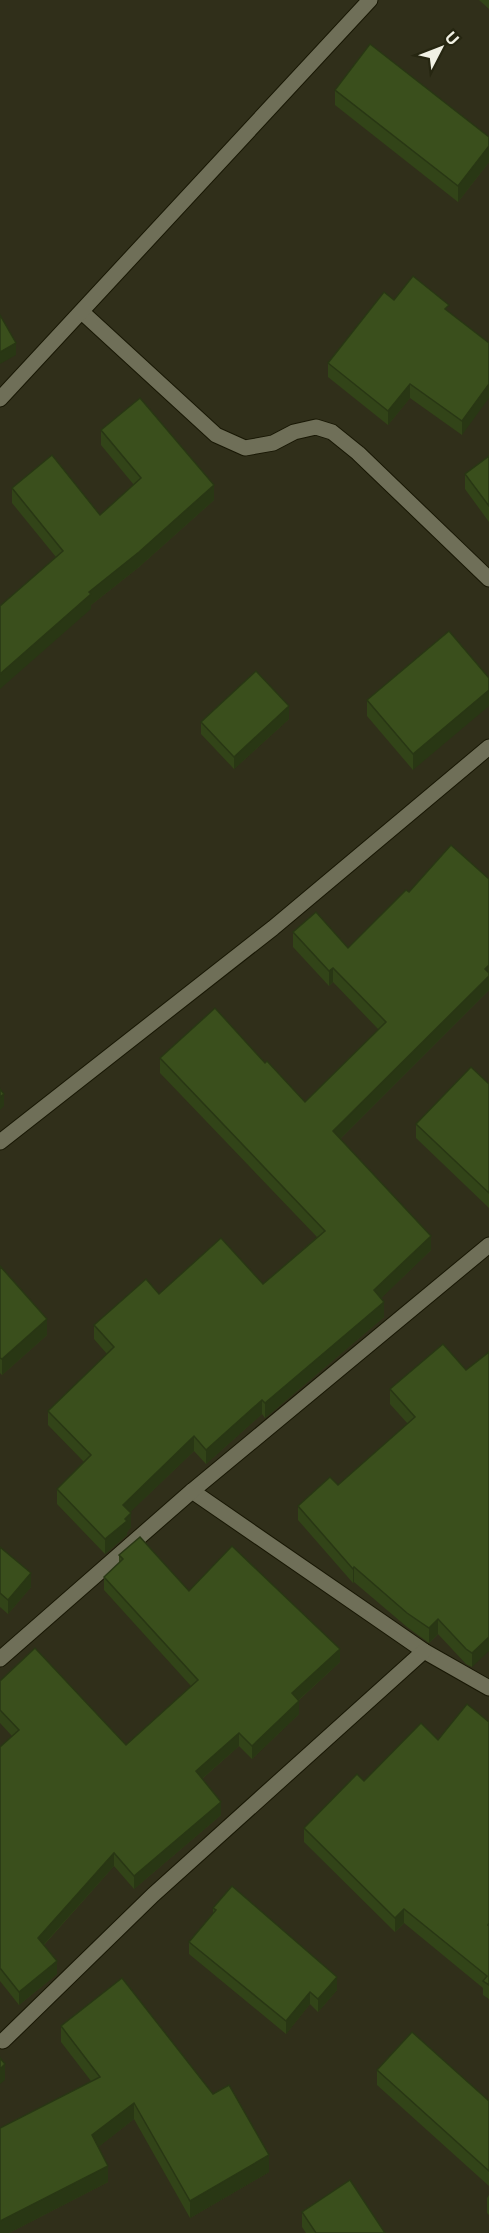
<svg xmlns="http://www.w3.org/2000/svg" width="489" height="2233" font-family="'Public Sans',sans-serif">
	<style>
		.lines { fill: none; stroke-linecap: round; stroke-linejoin: round }
		.minor-casing { stroke: #181704; stroke-width: 17 }
		.minor { stroke: #6f6f58; stroke-width: 15 }
		.wall { fill: #324418 }
		.shaded-wall { fill: #293714 }
		.building { fill: #3a4f1c; stroke: #293714; stroke-width: 1.5 }
	</style>
	<rect width="100%" height="100%" fill="#302f1a"/>
	<g class="lines">
		<defs>
			<g id="minor">
				<polyline points="82,312 216,435 245,448 273,443 294,432 316,427 332,432 358,453 489,579"/>
				<polyline points="0,399 370,0"/>
				<polyline points="0,1142 273,928 489,747"/>
				<polyline points="192,1491 424,1651 489,1688"/>
				<polyline points="0,1659 192,1491 489,1245"/>
				<polyline points="3,2041 153,1895 424,1651"/>
			</g>
		</defs>
		<use href="#minor" class="minor-casing"/>
		<use href="#minor" class="minor"/>
	</g>
	<g class="wall">
		<polygon points="479,0 489,0 489,9"/>
		<polygon points="335,90 489,137 489,162 458,202 335,105"/>
		<polygon points="394,300 449,312 489,343 462,435 410,398 388,425 328,377 328,363"/>
		<polygon points="101,430 214,500 139,567 91,605 91,609 56,557 12,503 12,488 100,515 134,485 101,445"/>
		<polygon points="489,456 489,522 465,489 465,474"/>
		<polygon points="449,631 413,770 367,716 367,700"/>
		<polygon points="289,719 234,769 201,734 201,722"/>
		<polygon points="489,879 489,990 340,1139 431,1250 381,1298 384,1317 265,1418 262,1414 206,1464 194,1451 130,1512 131,1527 127,1532 127,1535 105,1554 57,1504 57,1489 84,1462 48,1425 48,1411 107,1354 94,1339 94,1325 159,1294 263,1284 317,1237 160,1073 160,1058 265,1063 305,1102 379,1030 333,982 329,986 293,947 293,932 348,948 409,892"/>
		<polygon points="489,1084 489,1208 416,1138 416,1124"/>
		<polygon points="0,1266 47,1335 2,1375 0,1373"/>
		<polygon points="489,1352 472,1667 466,1664 438,1634 429,1643 407,1627 354,1582 353,1583 298,1520 298,1506 338,1485 408,1424 390,1404 390,1389 466,1370"/>
		<polygon points="0,1547 31,1587 8,1614 0,1607"/>
		<polygon points="119,1555 189,1591 340,1662 299,1700 299,1714 252,1759 239,1746 202,1779 221,1815 134,1889 114,1866 44,1945 57,1974 19,2005 0,1981 0,1747 12,1736 0,1723 0,1681 126,1745 191,1686 104,1590 104,1577 119,1563"/>
		<polygon points="489,1722 489,1999 483,1995 483,1988 404,1923 395,1932 304,1842 304,1828 364,1781 438,1740"/>
		<polygon points="213,1908 337,1990 318,2012 310,2004 286,2034 189,1954 189,1942 213,1914"/>
		<polygon points="61,2026 269,2172 190,2218 134,2119 98,2147 108,2182 9,2233 0,2233 91,2081 61,2042"/>
		<polygon points="377,2070 489,2101 489,2186 377,2085"/>
		<polygon points="489,2195 489,2215 487,2213 487,2198"/>
		<polygon points="302,2212 385,2233 306,2233 302,2227"/>
	</g>
	<g class="shaded-wall">
		<polygon points="489,146 489,162 458,202 458,186"/>
		<polygon points="16,343 16,355 0,364 0,352"/>
		<polygon points="410,384 410,398 388,425 388,411"/>
		<polygon points="489,384 489,398 462,435 462,421"/>
		<polygon points="214,485 214,500 139,567 91,605 91,609 0,689 0,674 89,592"/>
		<polygon points="489,690 489,706 413,770 413,754"/>
		<polygon points="289,706 289,719 234,769 234,757"/>
		<polygon points="489,965 489,990 333,1146 333,1131"/>
		<polygon points="333,968 333,982 329,986 329,971"/>
		<polygon points="4,1094 4,1106 0,1110 0,1097"/>
		<polygon points="431,1236 431,1250 374,1305 374,1290"/>
		<polygon points="384,1302 384,1317 265,1418 265,1403"/>
		<polygon points="47,1319 47,1335 2,1375 2,1359"/>
		<polygon points="262,1400 262,1414 206,1464 206,1450"/>
		<polygon points="194,1436 194,1451 123,1519 123,1505"/>
		<polygon points="131,1513 131,1527 127,1532 127,1535 105,1554 105,1539"/>
		<polygon points="354,1567 354,1582 353,1583 353,1569"/>
		<polygon points="31,1573 31,1587 8,1614 8,1600"/>
		<polygon points="438,1619 438,1634 429,1643 429,1628"/>
		<polygon points="489,1637 489,1651 472,1667 472,1653"/>
		<polygon points="340,1649 340,1662 292,1706 292,1693"/>
		<polygon points="299,1701 299,1714 252,1759 252,1746"/>
		<polygon points="239,1733 239,1746 196,1784 196,1771"/>
		<polygon points="221,1802 221,1815 134,1889 134,1876"/>
		<polygon points="114,1853 114,1866 38,1951 38,1938"/>
		<polygon points="404,1909 404,1923 395,1932 395,1918"/>
		<polygon points="57,1961 57,1974 19,2005 19,1992"/>
		<polygon points="337,1977 337,1990 318,2012 318,1999"/>
		<polygon points="310,1992 310,2004 286,2034 286,2021"/>
		<polygon points="5,2064 5,2080 0,2084 0,2069"/>
		<polygon points="134,2103 134,2119 92,2152 92,2135"/>
		<polygon points="269,2155 269,2172 190,2218 190,2201"/>
		<polygon points="108,2166 108,2182 9,2233 0,2233 0,2221"/>
	</g>
	<g class="building">
		<polygon points="370,44 489,137 489,146 458,186 335,90"/>
		<polygon points="413,276 449,305 445,309 489,343 489,384 462,421 410,384 388,411 328,363 384,292 394,300"/>
		<polygon points="0,315 16,343 0,352"/>
		<polygon points="140,398 214,485 139,552 89,592 91,594 0,674 0,606 63,551 12,488 52,455 100,515 141,478 101,430"/>
		<polygon points="489,456 489,506 465,474"/>
		<polygon points="449,631 489,678 489,690 413,754 367,700"/>
		<polygon points="256,671 289,706 234,757 201,722"/>
		<polygon points="451,845 489,879 489,965 485,969 489,973 489,976 333,1131 431,1236 374,1290 384,1302 265,1403 262,1400 206,1450 194,1436 123,1505 131,1513 125,1519 127,1521 105,1539 57,1489 91,1455 48,1411 114,1347 94,1325 146,1279 159,1294 221,1238 263,1284 325,1231 160,1058 215,1008 265,1063 267,1061 305,1102 386,1022 333,968 329,971 293,932 316,912 348,948 406,890 409,892"/>
		<polygon points="471,1067 489,1084 489,1193 416,1124"/>
		<polygon points="0,1089 4,1094 0,1097"/>
		<polygon points="0,1266 47,1319 2,1359 0,1358"/>
		<polygon points="443,1344 466,1370 489,1352 489,1637 472,1653 466,1649 438,1619 429,1628 407,1613 354,1567 353,1569 298,1506 330,1477 338,1485 415,1417 390,1389"/>
		<polygon points="140,1537 189,1591 232,1546 340,1649 292,1693 299,1701 252,1746 239,1733 196,1771 221,1802 134,1876 114,1853 38,1938 57,1961 19,1992 0,1968 0,1747 19,1730 0,1710 0,1681 35,1648 126,1745 198,1680 104,1577 123,1559 119,1555"/>
		<polygon points="0,1547 31,1573 8,1600 0,1593"/>
		<polygon points="467,1704 489,1722 489,1923 488,1925 489,1926 489,1985 483,1981 487,1976 404,1909 395,1918 304,1828 357,1774 364,1781 421,1723 438,1740"/>
		<polygon points="232,1886 337,1977 318,1999 310,1992 286,2021 189,1942 216,1910 213,1908"/>
		<polygon points="122,1978 213,2094 229,2085 269,2155 190,2201 134,2103 92,2135 108,2166 0,2221 0,2128 100,2077 61,2026"/>
		<polygon points="412,2032 489,2101 489,2171 377,2070"/>
		<polygon points="0,2058 5,2064 0,2069"/>
		<polygon points="350,2180 385,2233 316,2233 302,2212"/>
	</g>
	<g transform="translate(441 48) rotate(48)" stroke="#262611" stroke-width="4.5" paint-order="stroke">
	<path d="M0-4.5L10 22L0 15L-10 22Z" fill="#f1f1e4"/>
	<text y="-9" font-size="16" font-weight="bold" text-anchor="middle" fill="#f1f1e4">U</text>
	</g>
</svg>
